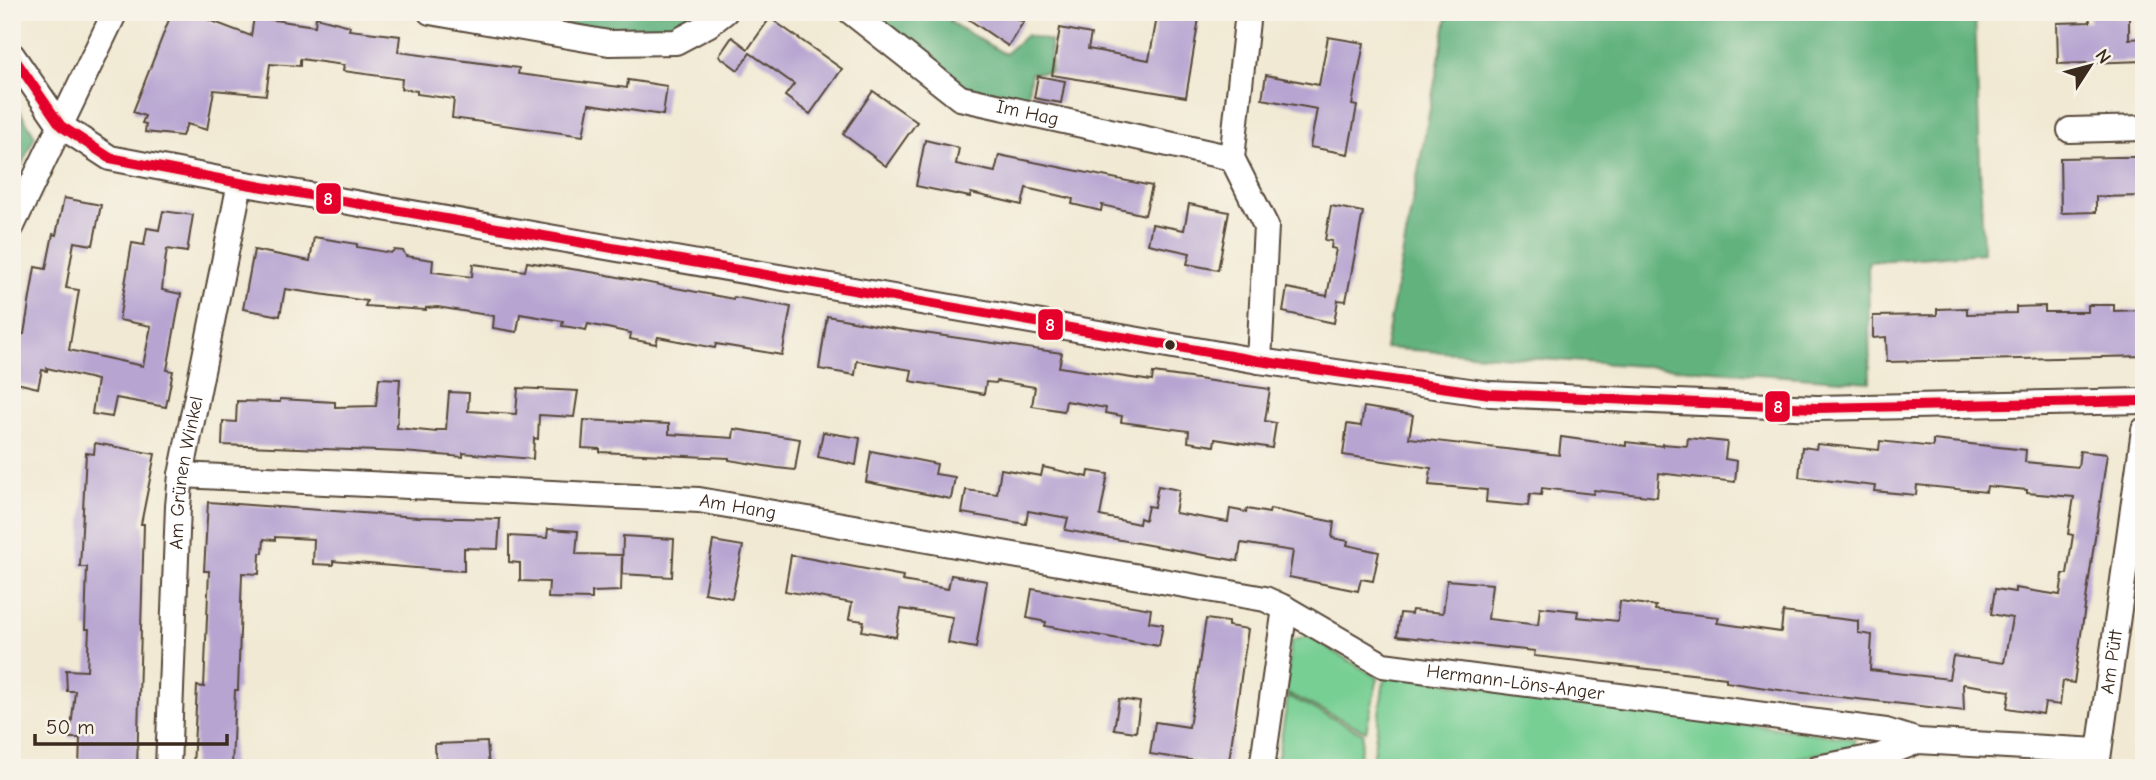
<svg xmlns="http://www.w3.org/2000/svg" width="2156" height="780" font-family="'Comic Neue',sans-serif">
	<style>
		.green { fill: #78cf94; stroke: #5a7c59; stroke-width: 2 }
		.forest { fill: #62b27e; stroke: #4e6e4e; stroke-width: 2 }
		.building { fill: #b7a4d1 }
		.lines { fill: none; stroke-linecap: round; stroke-linejoin: round }
		.minor-casing { stroke: #564739; stroke-width: 28 }
		.minor { stroke: #fff; stroke-width: 24 }
		.bus-1-casing { stroke: #f7f3e8; stroke-width: 16 }
		.bus-1 { stroke: #e4002b; stroke-width: 10 }
		.bus-dot { fill: #3b2a1e; stroke: #f7f3e8; stroke-width: 2.5 }
		.labels { text-anchor: middle; dominant-baseline: central; stroke-width: 6; stroke-linejoin: round; paint-order: stroke }
		.street-label { font-size: 19px; fill: #3b2a1e; stroke: #f7f3e8 }
		.line-badge { stroke: #f7f3e8; stroke-width: 2.5 }
		.badge-label { font-size: 19px; text-anchor: middle; font-weight: bold; fill: #fff }
	</style>
	<rect width="100%" height="100%" fill="#f7f3e8"/>
	<filter id="ink" filterUnits="userSpaceOnUse"><feTurbulence type="fractalNoise" baseFrequency=".0143" numOctaves="2"/><feDisplacementMap in="SourceGraphic" scale="14" xChannelSelector="R" yChannelSelector="G"/><feConvolveMatrix kernelMatrix="1 2 1 2 8 2 1 2 1" color-interpolation-filters="sRGB"/></filter>
	<filter id="wash" filterUnits="userSpaceOnUse"><feTurbulence type="fractalNoise" baseFrequency=".00686" numOctaves="4" result="noise"/><feDisplacementMap in="SourceGraphic" scale="28" xChannelSelector="R" yChannelSelector="G"/><feGaussianBlur stdDeviation="1.57" result="paint"/><feColorMatrix in="noise" values="0 0 0 0 0 0 0 0 0 0 0 0 0 0 0 0 0 1.4 0 .05"/><feComposite in="paint" operator="in"/></filter>
	<g filter="url(#wash)">
		<rect width="100%" height="100%" fill="#f1e9d3"/>
		<g class="green">
			<polygon points="1308,636 1378,678 1366,731 1286,693 1291,641"/>
			<polygon points="1385,674 1855,739 1855,746 1750,768 1371,768"/>
			<polygon points="1288,696 1363,733 1358,768 1276,768"/>
		</g>
		<g class="forest">
			<polygon points="472,12 714,12 675,39"/>
			<polygon points="868,12 955,12 950,22 1005,54 1026,35 1050,41 1051,72 1031,73 1026,106 965,90"/>
			<polygon points="1448,12 1975,12 1983,253 1868,262 1870,382 1385,348"/>
			<polygon points="12,98 35,136 12,186"/>
		</g>
		<g id="blocks">
			<g class="building">
				<polygon points="172,12 188,12 251,36 254,17 315,26 316,17 350,26 349,30 400,36 398,52 519,68 518,74 627,88 628,80 667,86 663,115 589,104 583,136 452,118 454,99 417,94 417,91 401,89 402,79 343,71 344,65 300,59 300,66 270,64 266,95 214,90 207,130 187,124 182,136 145,132 146,124 142,123 145,116 133,112"/>
				<polygon points="958,12 1023,12 1018,20 1024,21 1008,46"/>
				<polygon points="1158,12 1200,12 1186,97 1052,75 1060,28 1091,34 1088,49 1149,60"/>
				<polygon points="2129,12 2129,39 2144,38 2144,61 2058,64 2057,23 2090,22 2089,13"/>
				<polygon points="770,18 842,69 810,114 785,96 794,84 750,53 738,70 719,56 732,37 748,49"/>
				<polygon points="1328,37 1364,43 1352,105 1357,106 1348,154 1310,147 1317,109 1262,99 1266,75 1319,85"/>
				<polygon points="1038,76 1065,81 1061,103 1034,98"/>
				<polygon points="873,91 917,122 886,166 843,134"/>
				<polygon points="925,140 959,148 956,164 995,172 999,155 1152,186 1145,215 1102,205 1101,211 1072,204 1073,199 1026,188 1022,205 971,193 970,197 916,186"/>
				<polygon points="2118,157 2144,157 2144,196 2096,197 2096,212 2061,213 2060,158"/>
				<polygon points="64,198 101,205 93,245 74,242 66,288 79,290 69,350 143,366 151,326 119,320 132,243 144,245 147,228 159,230 163,211 193,215 187,252 167,249 164,269 162,290 181,294 167,370 173,371 166,407 116,398 112,417 92,414 97,380 47,368 47,371 42,370 38,388 12,382 12,371 18,344 22,334 24,334 35,267 46,269 53,234 56,235"/>
				<polygon points="1189,204 1229,212 1218,270 1187,264 1190,253 1148,244 1152,224 1184,230"/>
				<polygon points="1331,206 1363,212 1346,301 1338,300 1334,323 1283,312 1287,288 1327,296 1336,249 1331,248 1332,241 1325,240"/>
				<polygon points="314,237 357,244 357,247 391,253 394,250 403,251 406,256 433,260 432,272 472,277 473,264 525,271 527,262 597,273 733,299 734,297 791,307 782,355 716,344 715,348 658,337 656,344 630,339 631,333 588,324 586,330 576,328 562,326 563,321 520,314 517,332 493,328 494,316 437,307 426,308 426,310 365,306 367,301 285,289 280,316 243,309 254,250 310,261"/>
				<polygon points="2088,305 2114,305 2114,311 2144,310 2144,356 1887,362 1886,337 1873,338 1873,316 1937,315 1937,309 1967,308 1967,314 2016,313 2016,307 2045,306 2045,312 2088,312"/>
				<polygon points="827,316 896,329 1062,353 1059,367 1152,381 1153,373 1270,389 1265,421 1276,423 1272,448 1215,439 1214,446 1188,442 1189,431 1121,422 1122,416 1105,413 1106,408 1066,401 1064,411 1032,406 1035,387 997,381 996,383 986,382 984,394 910,381 912,370 857,361 855,375 819,369"/>
				<polygon points="379,378 400,379 397,428 436,432 436,430 446,430 449,392 469,393 468,411 516,414 518,388 578,391 574,417 539,415 538,439 534,438 533,459 463,453 463,457 403,452 222,445 223,421 236,422 237,401 280,402 280,399 335,402 335,407 376,406"/>
				<polygon points="1364,407 1413,415 1409,438 1559,455 1561,437 1626,446 1626,442 1662,446 1662,444 1687,446 1688,438 1727,442 1725,459 1737,461 1735,482 1659,473 1657,497 1594,490 1593,494 1542,488 1541,495 1530,494 1528,506 1486,502 1487,490 1429,485 1431,468 1343,455 1347,424 1361,426"/>
				<polygon points="584,420 669,424 669,434 733,438 734,429 800,439 795,470 777,468 729,460 729,458 600,452 600,449 582,448"/>
				<polygon points="823,432 860,438 856,465 818,457"/>
				<polygon points="1933,440 2026,450 2025,462 2078,467 2080,451 2107,454 2074,683 2063,681 2060,705 2045,703 2043,714 2007,708 2010,691 1963,684 1964,711 1786,691 1726,682 1726,678 1534,656 1535,651 1397,636 1400,613 1411,614 1412,610 1443,613 1447,580 1492,584 1488,619 1538,625 1540,607 1578,611 1577,617 1618,621 1620,601 1656,606 1655,610 1719,617 1717,623 1781,632 1783,612 1858,621 1858,633 1872,635 1870,670 1949,679 1953,656 2004,663 2012,618 1991,614 1995,589 2015,592 2015,588 2060,595 2063,574 2067,574 2073,535 2068,534 2074,497 2027,493 2027,490 1987,486 1986,492 1917,485 1916,495 1874,491 1875,486 1799,477 1802,447 1816,449 1817,444 1879,450 1880,441 1933,447"/>
				<polygon points="95,443 155,454 141,524 144,524 137,768 79,768 80,738 70,738 75,691 67,691 66,670 87,671 89,629 85,629 87,567 80,567 86,453 94,454"/>
				<polygon points="871,451 937,464 935,474 955,477 951,499 866,482"/>
				<polygon points="1043,467 1088,477 1089,471 1108,474 1100,516 1139,524 1140,518 1145,520 1148,506 1154,507 1158,486 1179,490 1175,513 1228,522 1230,509 1246,512 1247,509 1269,513 1270,509 1334,522 1332,538 1348,541 1347,545 1379,552 1373,581 1361,579 1358,591 1289,577 1293,551 1241,543 1238,561 1065,530 1068,518 1028,511 1026,524 962,513 966,490 997,494 1001,469 1041,476"/>
				<polygon points="208,502 418,517 500,519 498,549 464,548 464,571 440,570 333,561 333,565 313,564 314,539 275,537 275,540 264,539 263,553 260,553 259,574 242,573 238,690 235,690 232,768 193,768 197,686 204,687 209,571 204,571"/>
				<polygon points="548,529 578,531 576,554 622,555 621,591 592,592 592,599 548,598 549,582 520,581 520,563 509,562 509,536 547,538"/>
				<polygon points="623,536 674,539 672,577 622,574"/>
				<polygon points="713,541 743,546 732,598 704,593"/>
				<polygon points="791,555 903,576 902,581 948,589 951,575 987,581 976,648 948,643 953,617 901,609 896,637 862,631 864,621 849,619 852,603 785,591"/>
				<polygon points="1032,589 1151,609 1149,622 1163,624 1159,646 1045,626 1046,622 1027,618"/>
				<polygon points="1206,619 1228,622 1228,626 1248,629 1228,768 1203,768 1204,762 1150,754 1155,722 1189,727"/>
				<polygon points="1119,699 1140,702 1136,732 1114,729"/>
				<polygon points="487,742 489,768 436,768 435,744"/>
			</g>
		</g>
	</g>
	<g filter="url(#ink)">
		<use href="#blocks" fill-opacity="0" stroke="#564739" stroke-width="2"/>
		<g class="lines">
			<defs>
				<g id="minor">
					<polyline points="430,12 609,43 676,42 708,25 725,12"/>
					<path id="s1" d="M851,12L960,98L1232,158"/>
					<polyline points="1248,12 1232,158 1266,226 1259,361"/>
					<polyline points="12,55 61,126 110,158 240,183 1259,361 1490,394 1817,408 2144,401"/>
					<polyline points="2070,130 2144,128"/>
					<polyline points="12,226 115,12"/>
					<path id="s2" d="M181,475L699,500L1265,599L1285,608L1383,665L1886,731L1918,741L2098,751"/>
					<path id="s3" d="M2097,766L2144,430"/>
					<path id="s4" d="M168,768L178,506L181,475L240,183"/>
					<polyline points="1262,768 1285,608"/>
					<polyline points="1817,768 1880,756 1918,741"/>
				</g>
			</defs>
			<use href="#minor" class="minor-casing"/>
			<use href="#minor" class="minor"/>
			<defs>
				<polyline id="bus-1" points="12,55 61,126 110,158 240,183 1259,361 1490,394 1817,408 2144,401"/>
			</defs>
			<use href="#bus-1" class="bus-1-casing"/>
			<use href="#bus-1" class="bus-1"/>
		</g>
	</g>
	<circle class="bus-dot" cx="1170" cy="345" r="6"/>
	<g class="labels">
		<g class="street-label">
			<text stroke="none"><textPath href="#s1" startOffset="208">Im Hag</textPath></text>
			<text stroke="none"><textPath href="#s4" startOffset="296">Am Grünen Winkel</textPath></text>
			<text stroke="none"><textPath href="#s2" startOffset="558">Am Hang</textPath></text>
			<text stroke="none"><textPath href="#s3" startOffset="105">Am Pütt</textPath></text>
			<text stroke="none"><textPath href="#s2" startOffset="1362">Hermann-Löns-Anger</textPath></text>
		</g>
	</g>
	<g class="line-badge">
		<rect x="315" y="182" width="27" height="33" rx="7" fill="#e4002b"/>
		<rect x="1037" y="308" width="27" height="33" rx="7" fill="#e4002b"/>
		<rect x="1764" y="390" width="27" height="33" rx="7" fill="#e4002b"/>
	</g>
	<g class="badge-label">
		<text x="328" y="205">8</text>
		<text x="1050" y="331">8</text>
		<text x="1778" y="413">8</text>
	</g>
	<rect width="2156" height="780" fill="none" stroke="#f7f3e8" stroke-width="42"/>
	<g transform="translate(2090 66) rotate(54)" stroke="#f7f3e8" stroke-width="5" paint-order="stroke">
	<path d="M0-5L12 26L0 18L-12 26Z" fill="#3b2a1e"/>
	<text y="-10" font-size="19" font-weight="bold" text-anchor="middle" fill="#3b2a1e">N</text>
	</g>
	<path d="M35 734v10h192v-10" fill="none" stroke="#3b2a1e" stroke-width="3.5"/>
	<text x="46" y="734" font-size="21" fill="#3b2a1e" stroke="#f7f3e8" stroke-width="5" paint-order="stroke">50 m</text>
</svg>
